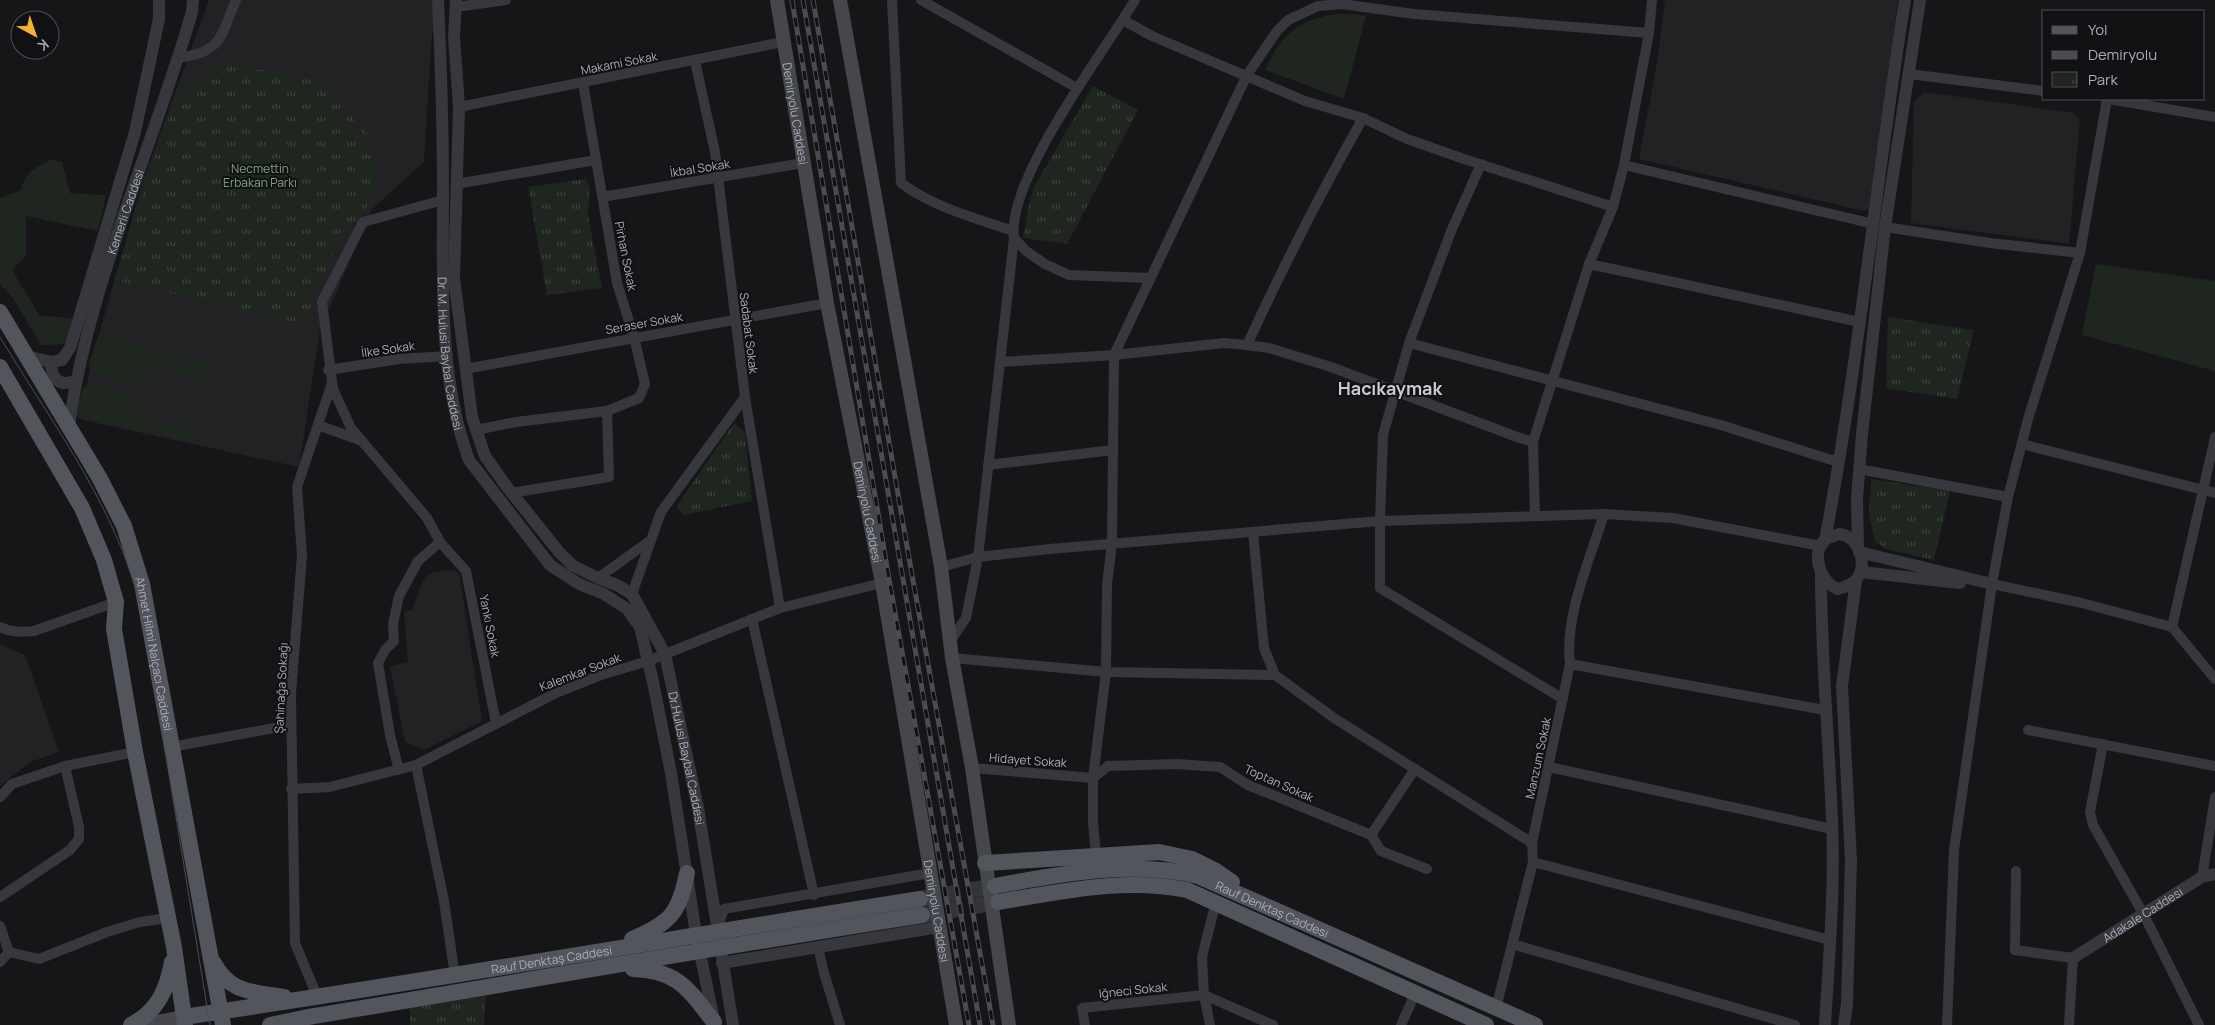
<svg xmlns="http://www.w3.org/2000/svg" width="2215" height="1025" font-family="Manrope,sans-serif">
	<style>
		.built { fill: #222225 }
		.grass { fill: #1e261f }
		.park { fill: url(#park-tufts) }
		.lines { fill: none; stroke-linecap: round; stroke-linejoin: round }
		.primary-tunnel { stroke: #333438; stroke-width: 16; stroke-dasharray: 16 8; stroke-linecap: butt }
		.minor { stroke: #37383d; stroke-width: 10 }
		.tertiary { stroke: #37383d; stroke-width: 12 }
		.secondary { stroke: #45474d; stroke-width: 14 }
		.primary { stroke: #53555c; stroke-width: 16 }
		.tram { stroke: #4a4c52; stroke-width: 1 }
		.rail-casing { stroke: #4a4c52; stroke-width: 5 }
		.rail { stroke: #111113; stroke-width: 3; stroke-dasharray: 9; stroke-linecap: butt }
		.labels { text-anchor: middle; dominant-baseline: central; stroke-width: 4; stroke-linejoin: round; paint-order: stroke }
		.street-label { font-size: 12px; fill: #a8adb8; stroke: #111113 }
		.park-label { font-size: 12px; fill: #7fa381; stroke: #111113 }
		.district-label { font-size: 18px; font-weight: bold; fill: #c9ccd4; stroke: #111113 }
	</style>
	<defs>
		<pattern id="park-tufts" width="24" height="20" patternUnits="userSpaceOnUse" patternTransform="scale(1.25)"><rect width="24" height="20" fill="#1e261f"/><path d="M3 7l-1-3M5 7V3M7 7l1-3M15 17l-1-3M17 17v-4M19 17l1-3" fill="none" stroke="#3c433d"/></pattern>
	</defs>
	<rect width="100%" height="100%" fill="#161618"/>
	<g class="built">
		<polygon points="209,0 436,0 431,47 424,162 373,208 320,330 299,467 78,419 100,331 143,181"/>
		<polygon points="1665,0 1898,0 1870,209 1864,211 1639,159 1657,62"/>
		<polygon points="1925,92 2074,113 2080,119 2069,244 1911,223 1914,101"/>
		<polygon points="451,570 459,573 482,721 424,750 405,742 390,666 408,662 404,612 412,610 422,583 430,573"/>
		<polygon points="0,644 25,655 59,752 30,762 0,786"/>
	</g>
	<g class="grass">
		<path d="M1338,14H1356L1366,16L1344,99L1265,70C1280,35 1301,18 1338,14Z"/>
		<path d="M52,159L62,162L70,193L106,195L98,231L26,216V256L12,270L39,315L77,319L71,344L41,345L13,298L0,284V198L21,190C24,173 38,166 52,159Z"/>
		<polygon points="2096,264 2215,281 2215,371 2082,335"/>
		<polygon points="99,334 214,365 214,375 204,372 196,398 189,397 192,377 152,369 148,387 97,375 88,366"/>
		<polygon points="95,386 147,398 143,418 182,427 187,406 194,409 190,423 196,426 194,442 75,416 83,388"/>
	</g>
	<g class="park">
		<polygon points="222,64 317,78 371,138 377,197 358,216 328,264 304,324 114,280 178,89"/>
		<polygon points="1093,86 1138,110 1067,244 1023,238 1029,204 1034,187"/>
		<polygon points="586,179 590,189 588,216 602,288 547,295 528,187"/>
		<polygon points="1888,317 1974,330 1957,399 1886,388"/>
		<polygon points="734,423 745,432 752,501 684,515 676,507"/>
		<polygon points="1871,479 1950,491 1934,560 1886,549 1875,541 1869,515"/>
		<polygon points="486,996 484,1025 410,1025 410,1005"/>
	</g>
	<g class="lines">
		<g class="primary-tunnel">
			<polyline points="921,899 995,886"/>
			<polyline points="924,915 998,902"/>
		</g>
		<g class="minor">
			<path d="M892,0L901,183C933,207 975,218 1013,231"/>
			<polyline points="921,0 1077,88"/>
			<polyline points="1652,0 1649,33 1624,165 1874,224"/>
			<polyline points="456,7 506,0"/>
			<polyline points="1123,20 1152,36 1305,101 1363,118 1407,139 1464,159 1613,207"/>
			<path d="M178,58C223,52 220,37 236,0"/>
			<polyline points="695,61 715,152 745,397 780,608"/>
			<polyline points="1909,74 2044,91"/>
			<polyline points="583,83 617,283 634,337 645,384 639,398 607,411"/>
			<polyline points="2108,99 2215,117"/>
			<polyline points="459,107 783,42"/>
			<polyline points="1481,164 1452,229 1409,343 1383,435 1380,521 1380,588 1563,699"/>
			<polyline points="456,184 596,160"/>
			<polyline points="602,197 803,163"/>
			<polyline points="443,200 363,222 322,302 333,389 351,428 427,518 440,542 466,571 496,723"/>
			<polyline points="1885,227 1990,243 2080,253"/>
			<polyline points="1014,238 1026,251 1045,264 1069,275 1150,278"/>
			<polyline points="1589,264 1860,322"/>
			<polyline points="1409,343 1721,425 1838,462"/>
			<path d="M1247,345C1283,267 1321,192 1363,118"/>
			<polyline points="1000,362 1114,355 1224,343 1247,345 1269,348 1331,367 1517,437 1533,442"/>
			<polyline points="465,369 827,303"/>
			<polyline points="328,370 399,359 448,356"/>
			<polyline points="318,425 362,441"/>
			<polyline points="476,430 516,422 607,411 609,477 511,493"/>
			<polyline points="2022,444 2215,493"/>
			<polyline points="988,465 1113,450"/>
			<polyline points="1859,469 2008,497"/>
			<polyline points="1535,516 1533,442 1589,264 1613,207 1624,165"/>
			<polyline points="1253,532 1264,648 1275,675 1334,718 1532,843"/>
			<polyline points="941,567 978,557 1050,549 1380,521 1604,514 1673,518 1821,546"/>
			<polyline points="598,578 651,540"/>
			<polyline points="1992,584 2082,603 2172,627 2215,679"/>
			<polyline points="632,594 661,512 745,397"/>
			<polyline points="752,619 814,895"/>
			<path d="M0,627C12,633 21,632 34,631L116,602"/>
			<polyline points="2172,627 2215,437"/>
			<path d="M949,643L966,618L978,557L1014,238C1006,180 1104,52 1135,0"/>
			<polyline points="952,658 1106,672 1275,675"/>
			<polyline points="1570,664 1825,710"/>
			<polyline points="2028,730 2215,766"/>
			<polyline points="2103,744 2090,812 2093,825 2144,915 2199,1025"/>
			<polyline points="171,747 291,725"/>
			<polyline points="416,765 444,901 455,976"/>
			<polyline points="1549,767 1832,829"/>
			<polyline points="972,768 1093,778 1108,766 1177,764 1220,767 1248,785 1371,835 1381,851 1427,869"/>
			<polyline points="399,770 390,735 378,663 385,650 394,641 393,624 399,596 418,561 440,542"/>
			<polyline points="291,789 330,787 416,765 558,692 601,675 648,661 780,608 882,583"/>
			<polyline points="0,797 12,784 65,766 135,752"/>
			<polyline points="1371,835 1415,769"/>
			<polyline points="1096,855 1093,822 1093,778 1106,672 1107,585 1112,543 1114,355 1247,75 1277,31 1288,20 1318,6 1342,4 1414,14 1649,33"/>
			<polyline points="1533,862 1830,940"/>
			<polyline points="2016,871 2015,950 2073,958 2069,1025"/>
			<polyline points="2202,877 2215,797"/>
			<polyline points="0,897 70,850 79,839 79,827 65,766"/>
			<polyline points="0,926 9,952"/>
			<polyline points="717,928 724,909 930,873"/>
			<polyline points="1512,944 1795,1025"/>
			<polyline points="818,947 824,973 840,1025"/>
			<polyline points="9,952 39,959 107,932 140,922 168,918"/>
			<polyline points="0,962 9,952"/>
			<polyline points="317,996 295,943 291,693 302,556 297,487 332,383"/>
			<path d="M1496,1008L1533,862L1532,843L1570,664C1564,617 1590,559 1604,514"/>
			<polyline points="1085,1025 1082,1008 1204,995 1273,1025"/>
			<polyline points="1210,1025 1204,995 1202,957 1216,902"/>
			<polyline points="1401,1025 1416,992"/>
			<polyline points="1947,1025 1954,850 1992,584 2008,497 2028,419 2080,253 2107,99"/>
		</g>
		<g class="tertiary">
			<path id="s1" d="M438,0C441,65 443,129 443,194C443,282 438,376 469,460L550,565L579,584L604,594L627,609L640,627L653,682L671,773L696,934L714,1020"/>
			<path id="s2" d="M456,0L454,36L459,107L454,278L472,417L485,456L507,487L559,552L572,565L598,578L617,585L632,594L665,654L698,808L733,1025"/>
			<polyline points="26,356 51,362 62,360 70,348 135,132 159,19 159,0"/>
			<path d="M51,362C51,378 58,387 75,381"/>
			<path id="s3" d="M69,425C89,283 152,150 192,12L193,0"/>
			<path d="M1839,534C1859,536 1869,565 1856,580C1852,585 1845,587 1838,589C1821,583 1810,554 1825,540C1828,537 1835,536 1839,534Z"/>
			<path d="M1825,540C1859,361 1876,180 1905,0"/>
			<polyline points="1858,548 1857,498 1862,434 1885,227 1920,0"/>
			<polyline points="1859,552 1992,584"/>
			<polyline points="1861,572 1960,583"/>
			<path d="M1821,575C1821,657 1829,738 1832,821C1835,889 1829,957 1825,1025"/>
			<path id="s4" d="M2073,958L2202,877L2215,874"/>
			<polyline points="722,963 939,927"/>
			<polyline points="1844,1025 1847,1004 1851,860 1842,686 1856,580"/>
		</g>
		<g class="secondary">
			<path id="s5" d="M777,0L827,303L882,583L956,1025"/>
			<polyline points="840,0 941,567 952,658 972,768 1009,1025"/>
			<polyline points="141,1025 184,1017"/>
		</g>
		<g class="primary">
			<path id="s6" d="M0,312L99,477L124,526L142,584L223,1025"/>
			<polyline points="0,367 82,508 104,560 116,602 114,629 135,752 174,947 185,1025"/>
			<polyline points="985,863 1159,852 1192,859 1216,871 1232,882"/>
			<path id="s7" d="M995,886C1060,874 1133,860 1198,876L1535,1025"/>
			<path d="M998,902C1060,892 1125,877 1187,890L1486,1025"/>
			<path d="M632,939C670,923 679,914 687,873"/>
			<path d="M214,963C229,993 254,992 284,997"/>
			<path d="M633,969C678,970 689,990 714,1022"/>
			<path id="s8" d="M184,1017C430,981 674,938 920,899"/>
			<path d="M131,1025C157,1012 167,990 172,962"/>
			<path d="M270,1025L308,1017C513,983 717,947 922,915"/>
		</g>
		<path class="tram" d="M0,337C56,430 121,513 144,621L210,1025"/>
		<defs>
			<g id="rail">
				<polyline points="792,0 889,579 969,1025"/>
				<polyline points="803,0 980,1025"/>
				<polyline points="813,0 909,558 993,1025"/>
			</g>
		</defs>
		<use href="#rail" class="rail-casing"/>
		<use href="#rail" class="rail"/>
	</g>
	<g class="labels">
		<g class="street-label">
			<text transform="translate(619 63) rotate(-11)">Makami Sokak</text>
			<text stroke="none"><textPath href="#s5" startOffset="115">Demiryolu Caddesi</textPath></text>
			<text transform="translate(700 168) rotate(-9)">İkbal Sokak</text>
			<text stroke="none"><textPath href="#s3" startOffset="221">Kemerli Caddesi</textPath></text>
			<text transform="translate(626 256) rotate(79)">Pirhan Sokak</text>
			<text transform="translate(644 323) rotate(-10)">Seraser Sokak</text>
			<text transform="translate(749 333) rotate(83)">Sadabat Sokak</text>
			<text transform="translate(388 349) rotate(-8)">İlke Sokak</text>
			<text stroke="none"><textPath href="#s1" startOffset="354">Dr. M. Hulusi Baybal Caddesi</textPath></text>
			<text stroke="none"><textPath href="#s5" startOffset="520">Demiryolu Caddesi</textPath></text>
			<text transform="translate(490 626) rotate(79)">Yankı Sokak</text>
			<text stroke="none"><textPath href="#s6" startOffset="379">Ahmet Hilmi Nalçacı Caddesi</textPath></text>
			<text transform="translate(580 672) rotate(-21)">Kalemkar Sokak</text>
			<text transform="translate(281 688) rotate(-87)">Şahinağa Sokağı</text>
			<text transform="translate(1538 758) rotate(-78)">Manzum Sokak</text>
			<text stroke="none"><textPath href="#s2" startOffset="841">Dr.Hulusi Baybal Caddesi</textPath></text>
			<text transform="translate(1028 760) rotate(4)">Hidayet Sokak</text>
			<text transform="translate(1279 783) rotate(24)">Toptan Sokak</text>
			<text stroke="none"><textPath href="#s7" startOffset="286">Rauf Denktaş Caddesi</textPath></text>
			<text stroke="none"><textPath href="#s5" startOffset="925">Demiryolu Caddesi</textPath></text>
			<text stroke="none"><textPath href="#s4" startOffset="82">Adakale Caddesi</textPath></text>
			<text stroke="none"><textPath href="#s8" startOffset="372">Rauf Denktaş Caddesi</textPath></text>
			<text transform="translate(1133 990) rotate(-6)">Iğneci Sokak</text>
		</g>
		<g class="park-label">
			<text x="260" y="168">Necmettin<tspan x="260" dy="14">Erbakan Parkı</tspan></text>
		</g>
		<g class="district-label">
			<text x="1390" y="388">Hacıkaymak</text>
		</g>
	</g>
	<rect x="2042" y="10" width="162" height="90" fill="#111113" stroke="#4d4f55"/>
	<rect x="2052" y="26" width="25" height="8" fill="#53555c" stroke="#4d4f55"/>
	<text x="2088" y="35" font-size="15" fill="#a8adb8">Yol</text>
	<rect x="2052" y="51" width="25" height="8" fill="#4a4c52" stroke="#4d4f55"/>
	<text x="2088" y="60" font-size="15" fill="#a8adb8">Demiryolu</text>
	<rect x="2052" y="72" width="25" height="15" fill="url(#park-tufts)" stroke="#4d4f55"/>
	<text x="2088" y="85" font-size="15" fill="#a8adb8">Park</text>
	<g transform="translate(35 35) rotate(140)"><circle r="24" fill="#111113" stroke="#4d4f55"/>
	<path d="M0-4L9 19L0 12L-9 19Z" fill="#f2b134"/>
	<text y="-8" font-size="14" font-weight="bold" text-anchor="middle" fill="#a8adb8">K</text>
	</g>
</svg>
